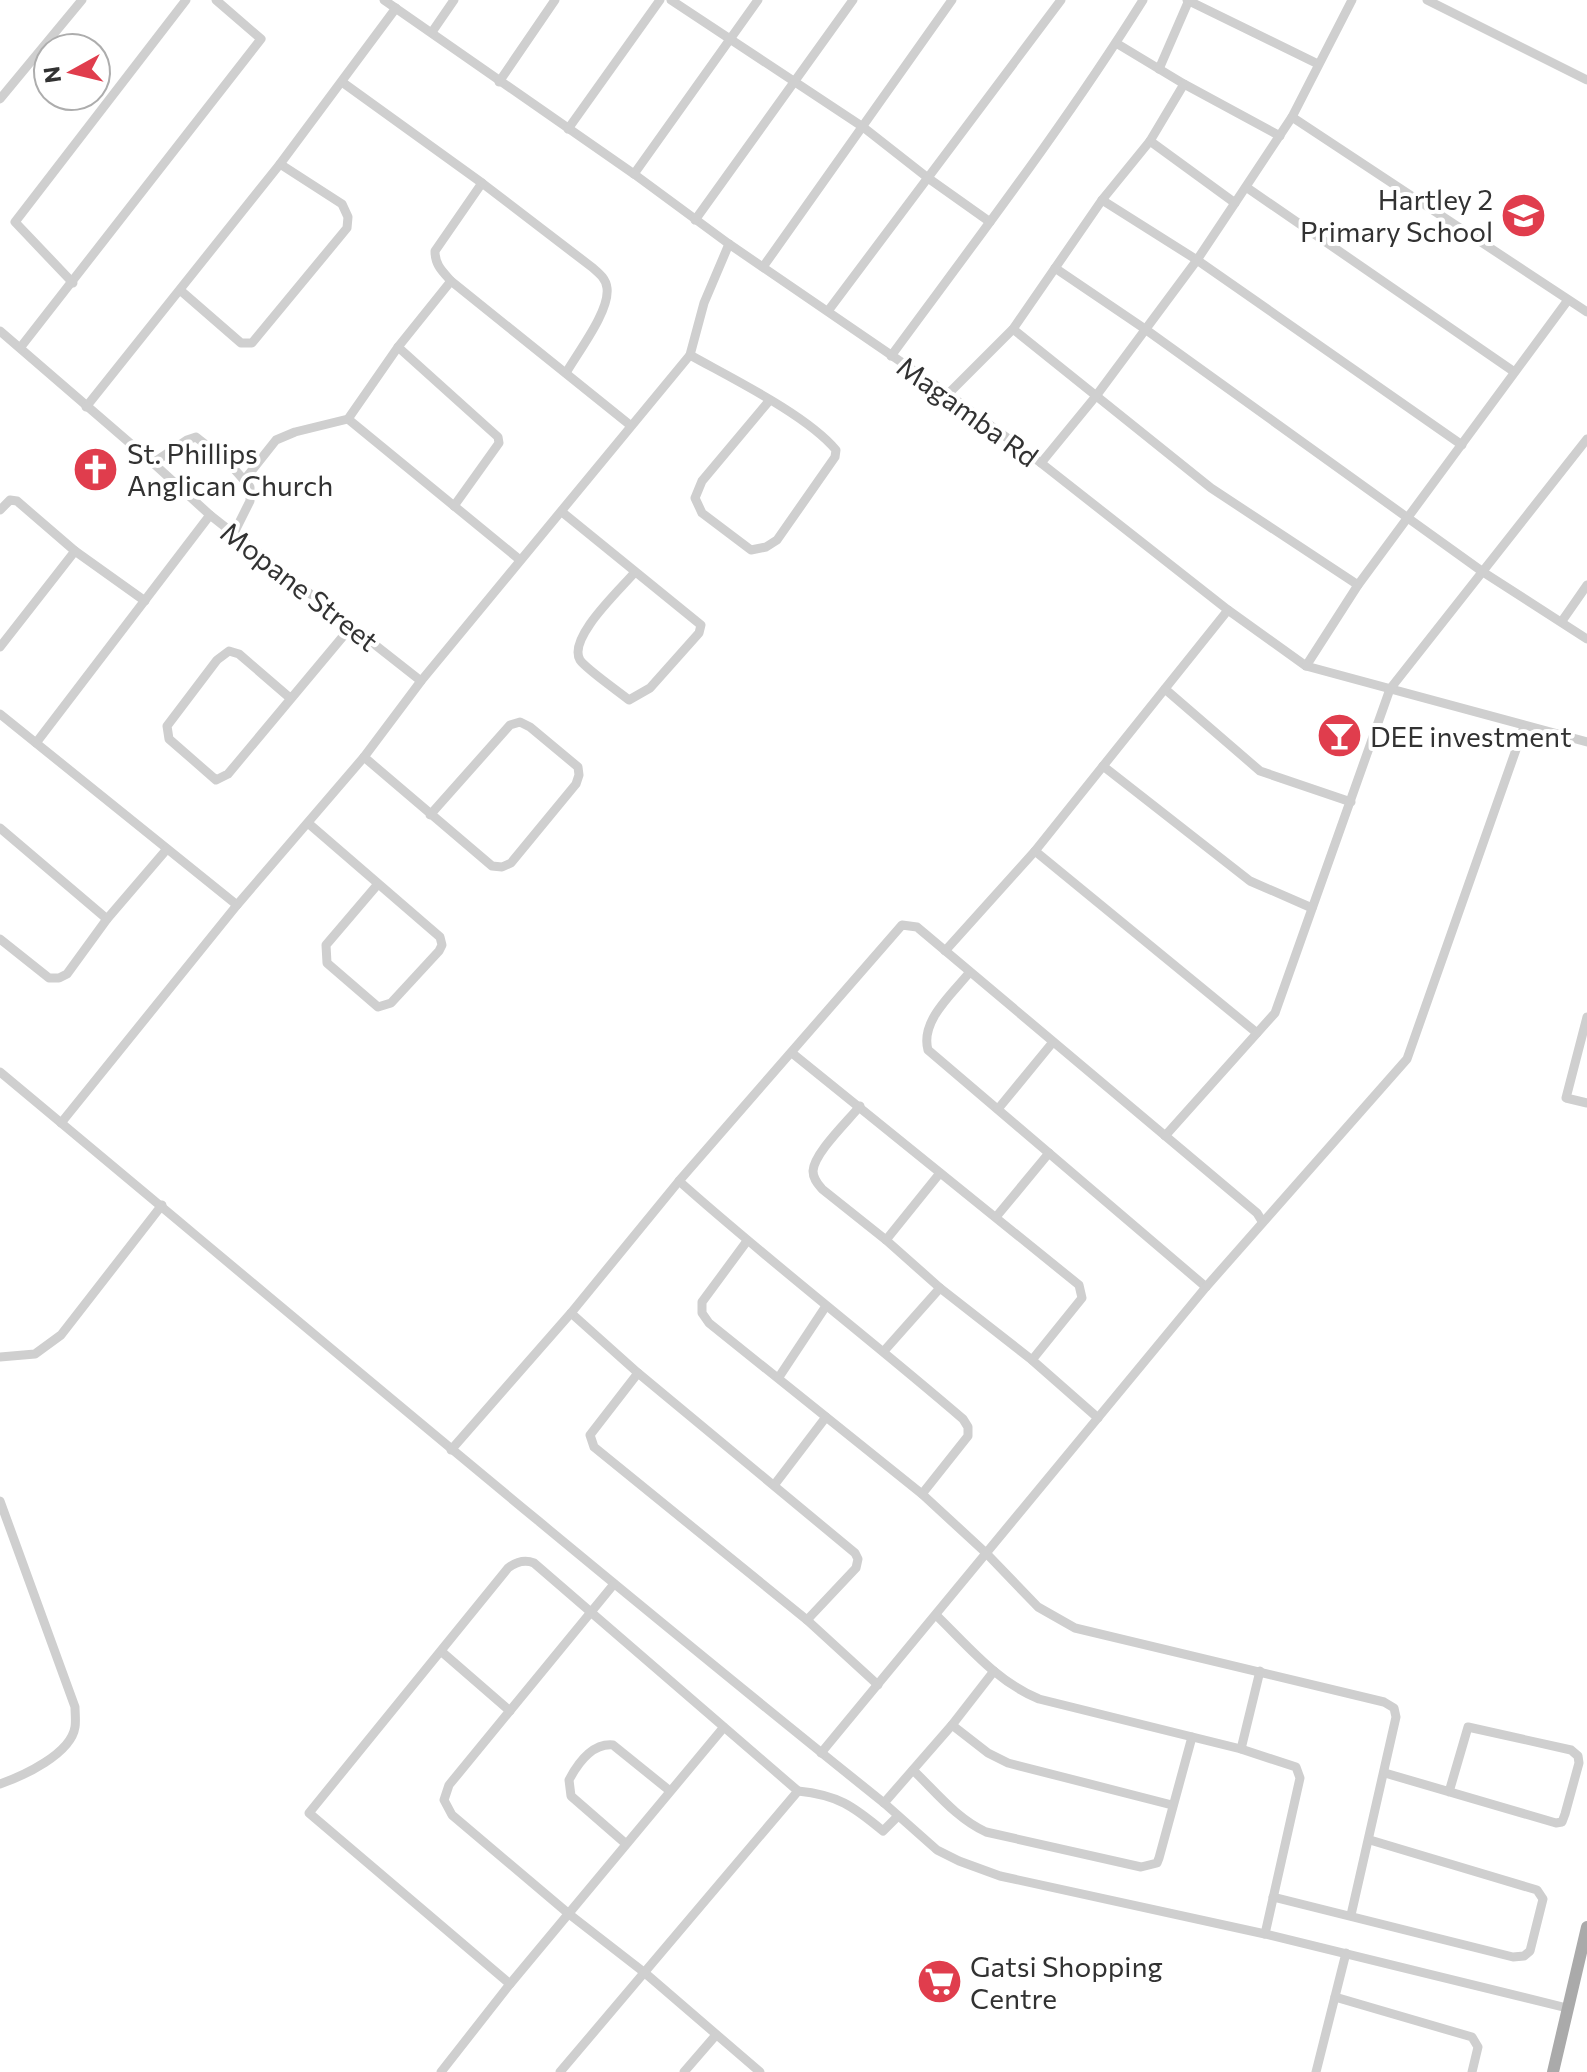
<svg xmlns="http://www.w3.org/2000/svg" width="1587" height="2072" font-family="Commissioner,sans-serif">
	<style>
		.lines { fill: none; stroke-linecap: round; stroke-linejoin: round }
		.minor { stroke: #cfcfcf; stroke-width: 9 }
		.major { stroke: #aaa; stroke-width: 12 }
		.labels { text-anchor: middle; dominant-baseline: central; stroke-width: 8; stroke-linejoin: round; paint-order: stroke }
		.poi-label { font-size: 28px; fill: #323232; stroke: #fff; text-anchor: start }
		.street-label { font-size: 28px; fill: #323232; stroke: #fff }
	</style>
	<rect width="100%" height="100%" fill="#fff"/>
	<g class="lines">
		<g class="minor">
			<polyline points="384,0 634,174 729,244 948,394 1041,463 1228,610 1306,666 1587,742"/>
			<polyline points="671,0 863,127 928,178 990,222"/>
			<polyline points="1187,0 1318,64"/>
			<polyline points="1427,0 1587,80"/>
			<polyline points="432,32 454,0"/>
			<polyline points="1116,43 1184,84 1280,136"/>
			<polyline points="1159,69 1189,0"/>
			<path d="M342,82L482,183L435,251C435,265 442,271 451,281L630,425"/>
			<polyline points="499,82 555,0"/>
			<polyline points="0,99 82,0"/>
			<polyline points="1292,117 1587,312"/>
			<polyline points="568,129 660,0"/>
			<polyline points="1150,141 1235,203"/>
			<polyline points="634,174 758,0"/>
			<path d="M482,183L593,268C600,274 606,279 607,288C610,311 578,352 566,373"/>
			<polyline points="1246,187 1513,371"/>
			<polyline points="1102,200 1197,260 1462,445"/>
			<polyline points="695,220 853,0"/>
			<polyline points="763,267 952,0"/>
			<polyline points="1055,268 1145,329 1483,572 1587,639"/>
			<polyline points="73,283 15,222 186,0"/>
			<polyline points="180,290 241,343 252,343 347,228 348,217 342,204 280,164"/>
			<polyline points="828,311 1061,0"/>
			<polyline points="1013,329 1211,488 1358,585"/>
			<polyline points="0,331 153,463 210,515 421,681"/>
			<polyline points="398,347 498,437 499,443 454,506"/>
			<polyline points="20,348 261,39 216,0"/>
			<path d="M690,355C731,378 807,415 836,450L835,457L777,540L766,547L751,550L702,513L695,498L702,481L769,401"/>
			<path d="M891,356C977,239 1066,123 1143,0"/>
			<polyline points="948,394 1013,329 1102,200 1150,141 1184,84"/>
			<polyline points="86,407 280,164 396,8"/>
			<polyline points="348,419 520,560"/>
			<polyline points="153,463 187,440 196,437 229,463 250,487 250,501 234,533"/>
			<polyline points="1041,463 1096,396 1197,260 1235,203 1292,117 1352,0"/>
			<polyline points="245,479 276,440 295,432 348,419 398,347 451,281"/>
			<polyline points="0,510 10,500 17,501 75,551"/>
			<path d="M562,512L701,625L699,633L650,688L629,700C618,691 586,669 580,660C567,638 621,589 635,572"/>
			<polyline points="1562,621 1587,585"/>
			<polyline points="0,647 75,551 145,601"/>
			<polyline points="1306,666 1358,585 1568,300"/>
			<polyline points="1165,689 1260,771 1351,802"/>
			<polyline points="290,698 239,654 229,651 217,660 167,726 169,739 216,780 228,774 350,628"/>
			<polyline points="0,714 237,905"/>
			<polyline points="36,743 210,515"/>
			<polyline points="364,757 492,866 502,867 511,863 576,784 579,775 578,767 530,727 520,722 510,725 430,815"/>
			<polyline points="1103,766 1250,881 1312,908"/>
			<polyline points="308,823 440,937 442,945 439,951 391,1003 378,1007 327,963 326,945 378,884"/>
			<polyline points="0,828 107,919"/>
			<polyline points="1035,851 1257,1033"/>
			<polyline points="0,939 49,978 59,978 67,974 107,919 167,849"/>
			<polyline points="945,951 1035,851 1228,610"/>
			<path d="M969,973C952,994 920,1021 928,1050L1206,1287"/>
			<polyline points="1587,1017 1566,1098 1587,1103"/>
			<polyline points="792,1053 1079,1285 1082,1298 1032,1360"/>
			<path d="M0,1072C294,1317 586,1564 884,1803L937,1850L959,1861L1000,1876L1265,1934L1567,2008"/>
			<path d="M860,1106C848,1121 814,1153 813,1171C813,1179 818,1184 822,1189L886,1240L940,1288L1032,1360L1098,1418"/>
			<polyline points="998,1109 1053,1042"/>
			<polyline points="61,1123 237,905 364,757 421,681 690,355 704,303 729,244"/>
			<polyline points="1165,1136 1275,1013 1390,689 1587,439"/>
			<path d="M679,1181C771,1263 869,1338 963,1419L968,1427V1436L922,1494"/>
			<polyline points="996,1217 1049,1153"/>
			<polyline points="886,1240 940,1173"/>
			<polyline points="747,1241 702,1302 702,1313 709,1323 922,1494 986,1553 1038,1607 1075,1628 1384,1702 1394,1708 1396,1717 1351,1915"/>
			<polyline points="571,1313 638,1373 855,1553 858,1559 856,1568 807,1620"/>
			<polyline points="884,1351 940,1288"/>
			<polyline points="0,1357 35,1354 61,1335 162,1205"/>
			<polyline points="638,1373 590,1435 594,1447 807,1620 878,1685"/>
			<polyline points="779,1377 826,1306"/>
			<polyline points="451,1450 571,1313 679,1181 902,925 917,927 1257,1213 1262,1221"/>
			<polyline points="775,1484 826,1417"/>
			<path d="M0,1501L75,1707C75,1713 76,1721 75,1727C71,1754 23,1776 0,1784"/>
			<polyline points="614,1584 449,1785 444,1800 452,1815 569,1914 645,1973 760,2072"/>
			<path d="M936,1615C968,1646 997,1682 1039,1699L1241,1749L1296,1767L1300,1778L1265,1934"/>
			<polyline points="442,1652 510,1711"/>
			<polyline points="952,1725 988,1753 1008,1763 1172,1805"/>
			<polyline points="1241,1749 1260,1671"/>
			<polyline points="821,1753 1206,1287 1407,1059 1524,727"/>
			<path d="M913,1770C936,1792 957,1819 986,1832L1141,1867L1157,1863L1159,1858L1192,1737"/>
			<polyline points="1385,1773 1556,1823 1562,1822 1565,1814 1579,1763 1578,1756 1571,1750 1468,1727 1449,1792"/>
			<path d="M798,1791C838,1795 853,1806 883,1831L898,1816"/>
			<polyline points="884,1803 952,1725 994,1671"/>
			<path d="M625,1843L571,1796L569,1780C578,1763 592,1743 613,1745L670,1791"/>
			<polyline points="1273,1897 1513,1957 1524,1956 1530,1951 1543,1899 1537,1890 1370,1840"/>
			<polyline points="1335,1997 1472,2037 1478,2047 1472,2072"/>
			<polyline points="441,2072 510,1984"/>
			<path d="M560,2072L798,1791L534,1563C524,1559 516,1562 508,1568L309,1813L510,1984L724,1727"/>
			<polyline points="684,2072 716,2035"/>
			<polyline points="1316,2072 1346,1953"/>
		</g>
		<polyline class="major" points="1553,2072 1587,1927"/>
	</g>
	<defs>
		<symbol id="school-disc" viewBox="-11 -11 22 22"><circle r="9.5" fill="#e03d4d" stroke="#fff"/><path d="M0-5L7-2L0 1L-7-2ZM-4 1L0 2.5L4 1V4Q0 6-4 4Z" fill="#fff"/></symbol>
		<symbol id="church-disc" viewBox="-11 -11 22 22"><circle r="9.5" fill="#e03d4d" stroke="#fff"/><path d="M-1.2-6h2.4v3.5h3.3v2.4h-3.3V6h-2.4V-.1h-3.3v-2.4h3.3Z" fill="#fff"/></symbol>
		<symbol id="bar-disc" viewBox="-11 -11 22 22"><circle r="9.5" fill="#e03d4d" stroke="#fff"/><path d="M-6-5H6L.8 .8V4.5H3.5V6h-7V4.5H-.8V.8Z" fill="#fff"/></symbol>
		<symbol id="supermarket-disc" viewBox="-11 -11 22 22"><circle r="9.5" fill="#e03d4d" stroke="#fff"/><path d="M-6-5.5h2.5l.6 2H6L4.5 2H-2.5L-4.4-4H-6ZM-1.5 3.2a1.3 1.3 0 1 0 .1 0ZM3 3.2a1.3 1.3 0 1 0 .1 0Z" fill="#fff"/></symbol>
	</defs>
	<g fill-rule="evenodd">
		<use href="#school-disc" x="1498" y="190" width="51" height="51"/>
		<use href="#church-disc" x="70" y="444" width="51" height="51"/>
		<use href="#bar-disc" x="1314" y="710" width="51" height="51"/>
		<use href="#supermarket-disc" x="914" y="1956" width="51" height="51"/>
	</g>
	<g class="labels">
		<g class="poi-label">
			<text x="1493" y="199" text-anchor="end">Hartley 2<tspan x="1493" dy="32">Primary School</tspan></text>
			<text x="127" y="453">St. Phillips<tspan x="127" dy="32">Anglican Church</tspan></text>
			<text x="1370" y="736">DEE investment</text>
			<text x="970" y="1966">Gatsi Shopping<tspan x="970" dy="32">Centre</tspan></text>
		</g>
		<g class="street-label">
			<text transform="translate(968 411) rotate(36)">Magamba Rd</text>
			<text transform="translate(300 586) rotate(38)">Mopane Street</text>
		</g>
	</g>
	<g transform="translate(72 72) rotate(262)"><circle r="38" fill="#ffffff" stroke="#adadad" stroke-width="2"/>
	<path d="M0-6L14 30L0 20L-14 30Z" fill="#e03d4d"/>
	<text y="-12" font-size="22" font-weight="bold" text-anchor="middle" fill="#323232">N</text>
	</g>
</svg>
